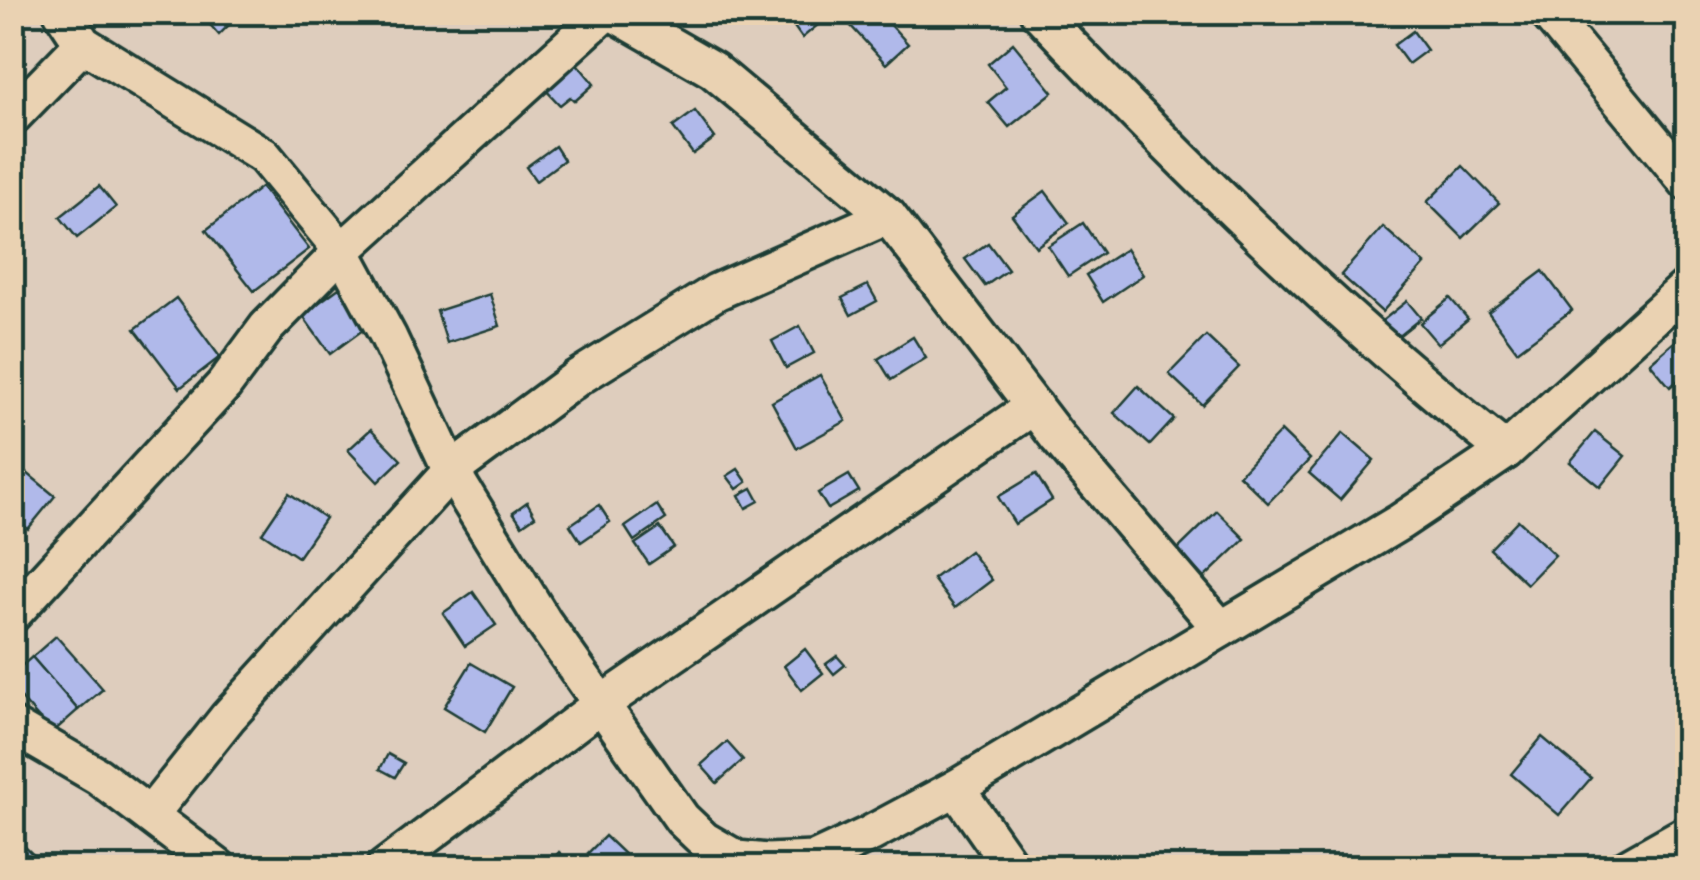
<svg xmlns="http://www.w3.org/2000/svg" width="1700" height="880" font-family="Delius,sans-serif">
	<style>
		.building { fill: #b0b9ea; stroke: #1f3d34; stroke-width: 2.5 }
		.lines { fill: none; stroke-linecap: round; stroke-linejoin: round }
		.minor-casing { stroke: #1f3d34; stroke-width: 42 }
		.minor { stroke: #ead2b2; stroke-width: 35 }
	</style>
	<rect width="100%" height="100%" fill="#decdbd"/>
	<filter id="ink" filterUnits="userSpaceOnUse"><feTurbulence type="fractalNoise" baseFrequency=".01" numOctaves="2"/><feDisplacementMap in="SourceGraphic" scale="20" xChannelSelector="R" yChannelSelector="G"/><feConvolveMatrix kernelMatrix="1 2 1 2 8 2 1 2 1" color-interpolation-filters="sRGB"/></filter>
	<g filter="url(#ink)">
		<g class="building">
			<polygon points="199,12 228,12 234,20 219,35"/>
			<polygon points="811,12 819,24 802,38 785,14"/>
			<polygon points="864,12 879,12 908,44 886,64 850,25"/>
			<polygon points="1413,31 1427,50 1408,64 1394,45"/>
			<polygon points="1013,43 1053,92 1009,127 988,102 1006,87 988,64"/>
			<polygon points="574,60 594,84 575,101 570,97 560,105 544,88"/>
			<polygon points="695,111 715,138 693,154 673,127"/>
			<polygon points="555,146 564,160 536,181 526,167"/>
			<polygon points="1463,166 1499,203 1463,238 1427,202"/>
			<polygon points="99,186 116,207 77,238 60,217"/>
			<polygon points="261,187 309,249 254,291 206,230"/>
			<polygon points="1045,191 1069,223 1036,247 1012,215"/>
			<polygon points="1083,223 1103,253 1068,276 1048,246"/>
			<polygon points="1383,227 1425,264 1382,312 1341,275"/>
			<polygon points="988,243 1008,270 985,286 965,259"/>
			<polygon points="1126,249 1143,275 1103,302 1086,275"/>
			<polygon points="1543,271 1572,310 1517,351 1488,312"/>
			<polygon points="868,285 877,301 851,315 842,298"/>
			<polygon points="339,288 367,327 330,354 302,315"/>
			<polygon points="490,294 500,326 447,343 437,311"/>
			<polygon points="176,298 220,357 180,388 135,329"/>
			<polygon points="1450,298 1468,319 1438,344 1420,323"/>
			<polygon points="1407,301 1421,318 1391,342 1377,325"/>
			<polygon points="800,326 814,353 786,368 772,341"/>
			<polygon points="1206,336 1239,367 1202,405 1169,374"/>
			<polygon points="913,337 926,358 891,380 878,359"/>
			<polygon points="1680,337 1688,345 1688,372 1670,387 1650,363"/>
			<polygon points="820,375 846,421 797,448 772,402"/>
			<polygon points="1138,386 1174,419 1150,445 1114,413"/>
			<polygon points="371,429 401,460 378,482 348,450"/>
			<polygon points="1281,431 1310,459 1268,503 1239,475"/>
			<polygon points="1595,432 1625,456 1600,487 1570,462"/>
			<polygon points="1343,433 1374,460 1340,500 1309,473"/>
			<polygon points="15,463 55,496 28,529 12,516"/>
			<polygon points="738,469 747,482 737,489 727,476"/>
			<polygon points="1036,474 1052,500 1015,524 998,497"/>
			<polygon points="849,475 859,491 828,509 818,493"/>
			<polygon points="752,488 759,501 746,508 739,495"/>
			<polygon points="289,493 325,518 298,557 262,533"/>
			<polygon points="527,502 535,516 522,525 513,512"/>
			<polygon points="599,505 610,522 581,542 570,525"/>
			<polygon points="657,505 666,519 634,541 625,527"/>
			<polygon points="1217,511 1245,539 1204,578 1177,550"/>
			<polygon points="1518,520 1555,555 1527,584 1490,549"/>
			<polygon points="660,527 674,547 649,564 635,544"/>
			<polygon points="970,551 992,580 955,608 933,579"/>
			<polygon points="473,592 496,625 465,646 443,613"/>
			<polygon points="56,636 103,689 78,710 32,657"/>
			<polygon points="805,649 823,673 802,690 784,666"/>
			<polygon points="837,656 845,665 834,674 826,664"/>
			<polygon points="32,657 78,710 52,733 12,688 12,674"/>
			<polygon points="471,663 512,687 485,732 444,707"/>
			<polygon points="1542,737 1591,778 1559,815 1511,774"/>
			<polygon points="727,742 743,760 717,783 701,765"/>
			<polygon points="388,754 404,763 395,777 380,769"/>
			<polygon points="605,836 625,855 612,868 604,868 588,853"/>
			<polygon points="23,845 47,868 12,868 12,857"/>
			<polygon points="559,852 575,868 545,868"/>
		</g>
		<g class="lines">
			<defs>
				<g id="minor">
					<polyline points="62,12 83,44 264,156 342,251 388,336 451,471 543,621 682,819 704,840 737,859 767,862 814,860 870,834 956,788 1400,522 1506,451 1688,286"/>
					<polyline points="612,12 713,70 888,216 1058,438 1221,629"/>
					<path d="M1038,12C1186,168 1338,317 1506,451"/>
					<polyline points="1547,12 1688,183"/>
					<polyline points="12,117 83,44"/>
					<polyline points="12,615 224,385 267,327 342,251 606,12"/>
					<polyline points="12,726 98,776 219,868"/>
					<polyline points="956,788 1012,868"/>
					<polyline points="150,815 228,717 451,471 577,378 716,292 888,216"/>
					<polyline points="384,868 604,702 1034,406"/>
					<polyline points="1626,868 1688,833"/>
				</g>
			</defs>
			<use href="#minor" class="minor-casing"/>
			<use href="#minor" class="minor"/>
		</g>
	</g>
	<rect width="1700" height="880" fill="none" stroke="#ead2b2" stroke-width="50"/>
	<rect x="25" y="25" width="1650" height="830" fill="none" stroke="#1f3d34" stroke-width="4" filter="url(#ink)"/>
</svg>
